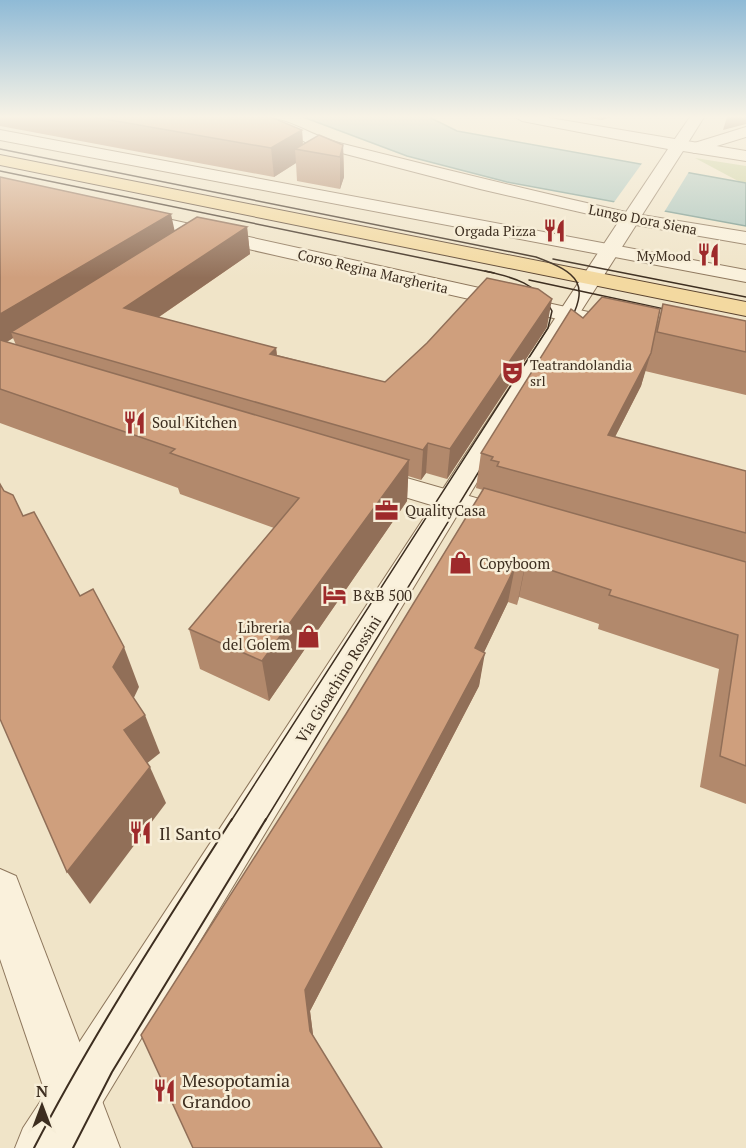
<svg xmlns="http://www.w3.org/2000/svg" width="746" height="1148" font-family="'PT Serif',serif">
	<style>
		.green { fill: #c9cf9b }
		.water { fill: #a9c4bc; stroke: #6f938a; stroke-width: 1.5 }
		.pier { fill: #f0e4c8 }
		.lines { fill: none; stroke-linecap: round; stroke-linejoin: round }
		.minor-casing { stroke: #8d765c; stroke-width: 2 }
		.tertiary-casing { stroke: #8d765c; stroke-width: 2 }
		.primary-casing { stroke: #5b4430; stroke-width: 2 }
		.minor { fill: #faf1dc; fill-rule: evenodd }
		.tertiary { fill: #faf1dc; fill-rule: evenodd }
		.primary { fill: #f3d9a0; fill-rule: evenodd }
		.tram-far1 { stroke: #3d2e20; stroke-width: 1.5 }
		.tram { stroke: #3d2e20; stroke-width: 2 }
		.wall { fill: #b2896c; fill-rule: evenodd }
		.shaded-wall { fill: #916f58 }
		.building { fill: #cf9f7d; stroke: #916f58; stroke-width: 1.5 }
		.labels { text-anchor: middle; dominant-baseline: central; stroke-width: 5; stroke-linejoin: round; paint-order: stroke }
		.far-street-label { font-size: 14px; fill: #3d2e20; stroke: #f7eed8 }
		.far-poi-label { font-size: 14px; fill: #3d2e20; stroke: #f7eed8; text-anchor: end }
		.poi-label { font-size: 15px; fill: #3d2e20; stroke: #f7eed8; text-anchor: start }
		.street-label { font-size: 15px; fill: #3d2e20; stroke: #f7eed8 }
		.near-poi-label { font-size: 18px; fill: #3d2e20; stroke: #f7eed8; text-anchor: start }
	</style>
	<rect width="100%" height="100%" fill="#f0e4c8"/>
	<polygon class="green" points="695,158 746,166 746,183 740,182"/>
	<polygon class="water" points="303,117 429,117 457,131 746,183 746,226 507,182 407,156"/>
	<polygon class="pier" points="643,162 690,170 663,214 612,205"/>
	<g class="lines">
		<defs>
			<g id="minor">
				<polygon points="690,117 704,117 684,149 672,149 670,146"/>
				<polygon points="746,127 746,137 694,153 686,148 688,145"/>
				<polygon points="0,130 746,270 746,282 0,140"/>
				<polygon points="131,211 602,315 610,317 613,322 610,327 602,329 124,221 122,217"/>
				<polygon points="365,466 525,512 529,519 525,526 514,530 355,482 350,475 355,468"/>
				<polygon points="0,869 16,876 120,1148 64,1148 0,959"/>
			</g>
			<path id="tertiary" d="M257,117C288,117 309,135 339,143C434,167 530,190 626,212L668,149L522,121L515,117H544L746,151V161L683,151L642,215L746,232V244L636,225L569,330L75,1148H15L23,1128L619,221L480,189L311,145Z"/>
			<polygon id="primary" points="0,155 746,302 746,316 0,165"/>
		</defs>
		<use href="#minor" class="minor-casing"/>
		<use href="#tertiary" class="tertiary-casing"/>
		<use href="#primary" class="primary-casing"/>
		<use href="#minor" class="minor"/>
		<use href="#tertiary" class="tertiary"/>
		<use href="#primary" class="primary"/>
		<g class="tram-far1">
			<path d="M0,149L536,257C579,273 591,284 567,327"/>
			<polyline points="0,171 494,273"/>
			<polyline points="553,259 746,297"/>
			<polyline points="529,280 678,312"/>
			<path d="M231,821L548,328L552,311C539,284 513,277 485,271"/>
			<polyline points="265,821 486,460"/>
		</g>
		<g class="tram">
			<path d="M34,1148C93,1034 163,927 232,819"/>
			<polyline points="73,1148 112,1072 266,819"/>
		</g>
	</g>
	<g class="wall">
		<polygon points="0,117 271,117 302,130 303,145 343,145 344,177 340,189 297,181 296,163 274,177 0,126"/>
		<polygon points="585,117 612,117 601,120"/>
		<path d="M0,177L175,231L247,227L250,254L159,317L276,348L277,355L385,382L547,327L447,479L426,473L421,480L408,476L407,501L269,701L200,669L189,629L274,528L180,494L178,488L0,423ZM13,338L16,345L7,342Z"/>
		<polygon points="663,304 746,321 746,395 645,371 641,386 615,437 746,471 746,804 700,787 719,669 598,629 599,624 519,597 517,605 508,602 484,652 479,686 310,1011 313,1035 193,1148 346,714 483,490 476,488 481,453 583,318 656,328"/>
	</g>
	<g class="shaded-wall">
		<polygon points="602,117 612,117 601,120"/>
		<polygon points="727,117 746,117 746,124 723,130"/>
		<polygon points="302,130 303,150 295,149 296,163 274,177 271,148"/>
		<polygon points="343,145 344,177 340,189 340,157"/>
		<polygon points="171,214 176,237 11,332 13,338 1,345 0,342 0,314"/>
		<polygon points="247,227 250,254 131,336 124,308"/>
		<polygon points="552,299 547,327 447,479 450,449"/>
		<polygon points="276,348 279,377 270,354"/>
		<polygon points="651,353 641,386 598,470 608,435"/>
		<polygon points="428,443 426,473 421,480 423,450"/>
		<polygon points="409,460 407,501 269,701 262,661"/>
		<polygon points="526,562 519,597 517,605 524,570"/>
		<polygon points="515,567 508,602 476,669 485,653 479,686 310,1011 315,1050 310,1031 305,990 475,648"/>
		<polygon points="124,647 139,687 130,706 113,667"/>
		<polygon points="145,715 160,753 141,768 124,730"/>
		<polygon points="150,767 166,803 90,904 67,872"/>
	</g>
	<g class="building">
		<polygon points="93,117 271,117 302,130 271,148"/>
		<polygon points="319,135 343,145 340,157 295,149"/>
		<polygon points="0,177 171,214 0,314"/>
		<polygon points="197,217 247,227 124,308 276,348 270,354 385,382 427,343 487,278 538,289 552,299 450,449 428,443 423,450 11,332"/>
		<polygon points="602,297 660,309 651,353 608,435 746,471 746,533 497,466 499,462 491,460 493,457 481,453 571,309 583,318"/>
		<polygon points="663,304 746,321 746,352 657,332"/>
		<polygon points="0,340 409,460 262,661 189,629 299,498 170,453 175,449 0,389"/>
		<polygon points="0,484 4,491 13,495 23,516 34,512 80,596 93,589 124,647 113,667 145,715 124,730 150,767 67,872 0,719"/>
		<polygon points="484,488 746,562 746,766 720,756 738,635 609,595 611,590 526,562 524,570 515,567 475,648 485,653 305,990 310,1031 382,1148 193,1148 141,1035 346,714"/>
	</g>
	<linearGradient id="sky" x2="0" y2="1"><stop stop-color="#8fbad6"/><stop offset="0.42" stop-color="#f8f3e6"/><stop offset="1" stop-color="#f8f3e6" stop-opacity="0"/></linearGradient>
	<rect width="746" height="278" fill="url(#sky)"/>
	<defs>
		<symbol id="restaurant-bare" viewBox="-9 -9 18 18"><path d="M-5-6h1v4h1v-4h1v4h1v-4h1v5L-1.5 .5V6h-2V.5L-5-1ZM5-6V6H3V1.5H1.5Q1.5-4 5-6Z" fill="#9e2a2b" stroke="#f7eed8" stroke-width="2.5" paint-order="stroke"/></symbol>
		<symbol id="theatre-bare" viewBox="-9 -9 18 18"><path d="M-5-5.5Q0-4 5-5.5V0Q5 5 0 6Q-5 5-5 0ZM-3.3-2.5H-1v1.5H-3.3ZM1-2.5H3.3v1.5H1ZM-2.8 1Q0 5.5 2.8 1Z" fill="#9e2a2b" stroke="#f7eed8" stroke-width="2.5" paint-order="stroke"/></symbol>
		<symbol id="office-bare" viewBox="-9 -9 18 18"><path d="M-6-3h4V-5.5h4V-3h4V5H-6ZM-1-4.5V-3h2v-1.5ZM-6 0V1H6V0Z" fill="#9e2a2b" stroke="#f7eed8" stroke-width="2.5" paint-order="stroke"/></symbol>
		<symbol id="shop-bare" viewBox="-9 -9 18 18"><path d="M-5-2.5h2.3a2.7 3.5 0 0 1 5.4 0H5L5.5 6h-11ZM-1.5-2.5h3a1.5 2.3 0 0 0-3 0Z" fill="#9e2a2b" stroke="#f7eed8" stroke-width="2.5" paint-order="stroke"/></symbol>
		<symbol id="hotel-bare" viewBox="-9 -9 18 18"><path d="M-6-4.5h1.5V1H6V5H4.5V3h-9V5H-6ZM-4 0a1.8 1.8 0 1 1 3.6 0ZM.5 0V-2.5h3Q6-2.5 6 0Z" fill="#9e2a2b" stroke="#f7eed8" stroke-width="2.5" paint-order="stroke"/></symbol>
	</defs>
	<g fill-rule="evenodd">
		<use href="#restaurant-bare" x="538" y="214" width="33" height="33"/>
		<use href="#restaurant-bare" x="692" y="238" width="33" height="33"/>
		<use href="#theatre-bare" x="496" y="356" width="33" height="33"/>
		<use href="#restaurant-bare" x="118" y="406" width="33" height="33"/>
		<use href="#office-bare" x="370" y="494" width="33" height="33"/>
		<use href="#shop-bare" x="444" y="546" width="33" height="33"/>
		<use href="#hotel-bare" x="318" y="578" width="33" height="33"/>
		<use href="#shop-bare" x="292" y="620" width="33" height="33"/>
		<use href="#restaurant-bare" x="124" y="816" width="33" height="33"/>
		<use href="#restaurant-bare" x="148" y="1074" width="33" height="33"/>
	</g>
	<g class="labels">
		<g class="far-street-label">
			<text transform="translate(643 219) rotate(11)">Lungo Dora Siena</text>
			<text transform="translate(373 271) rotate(13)">Corso Regina Margherita</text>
		</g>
		<g class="far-poi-label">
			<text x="536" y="230">Orgada Pizza</text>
			<text x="691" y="255">MyMood</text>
			<text x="530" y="364" text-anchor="start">Teatrandolandia<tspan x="530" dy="16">srl</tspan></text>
		</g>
		<g class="poi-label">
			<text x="152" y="422">Soul Kitchen</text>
			<text x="405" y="510">QualityCasa</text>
			<text x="479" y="563">Copyboom</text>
			<text x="353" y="595">B&amp;B 500</text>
			<text x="290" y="627" text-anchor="end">Libreria<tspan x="290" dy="17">del Golem</tspan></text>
		</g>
		<g class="street-label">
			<text transform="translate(338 679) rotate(-58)">Via Gioachino Rossini</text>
		</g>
		<g class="near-poi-label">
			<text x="159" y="833">Il Santo</text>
			<text x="182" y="1080">Mesopotamia<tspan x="182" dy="21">Grandoo</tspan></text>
		</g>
	</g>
	<g transform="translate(42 1106)" stroke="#f7eed8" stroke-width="4.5" paint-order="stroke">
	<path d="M0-4.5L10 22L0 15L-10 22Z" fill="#3d2e20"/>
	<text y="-9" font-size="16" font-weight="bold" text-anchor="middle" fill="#3d2e20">N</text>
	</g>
</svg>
